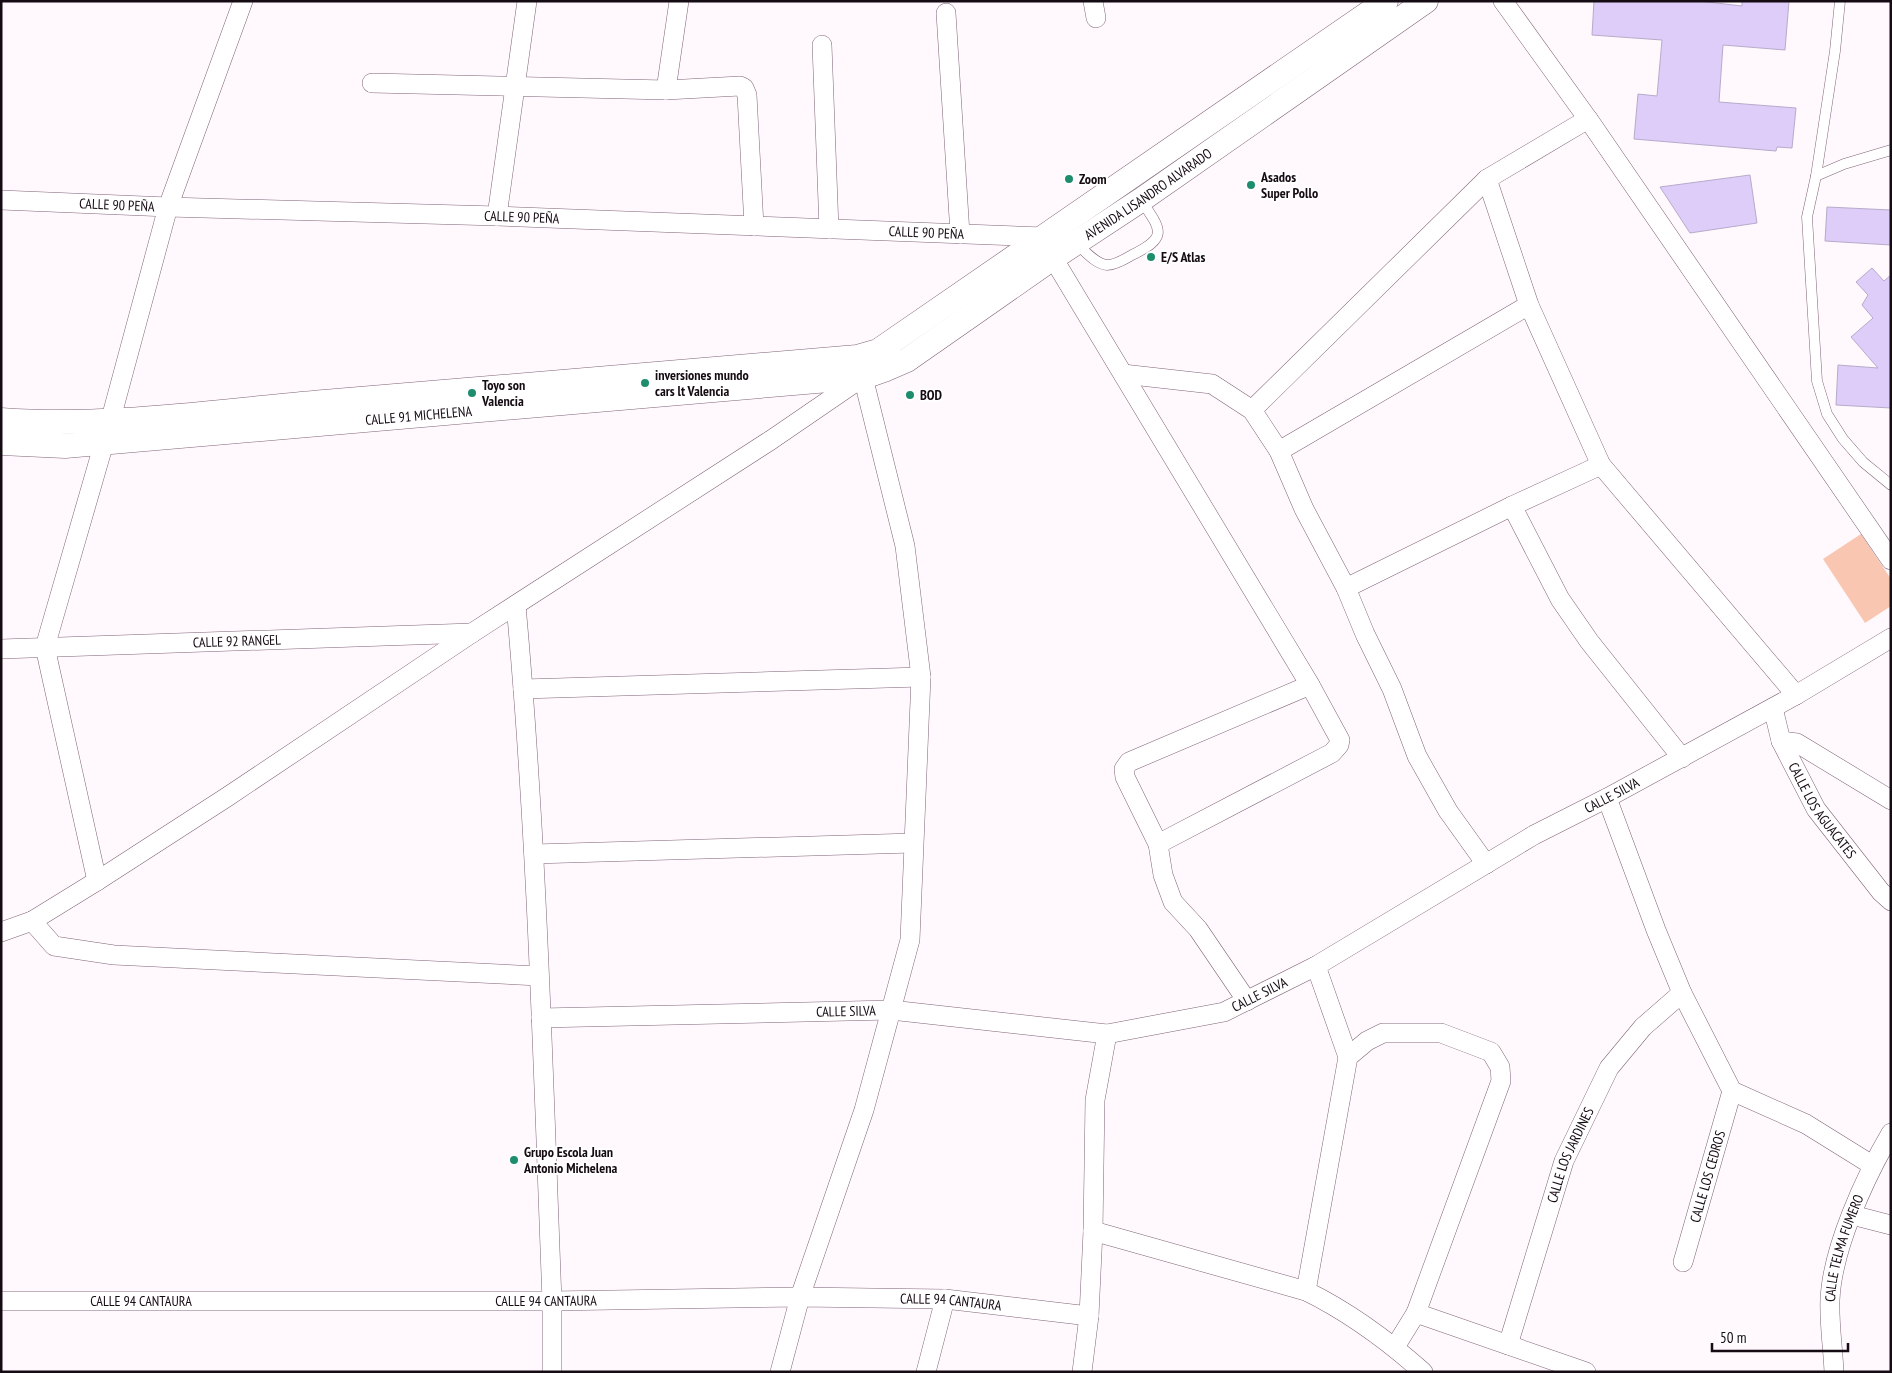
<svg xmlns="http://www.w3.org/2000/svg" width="1892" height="1373" font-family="'PT Sans Narrow',sans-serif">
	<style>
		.green { fill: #f9c7b1 }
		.building { fill: #deccf9; stroke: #b7abcb }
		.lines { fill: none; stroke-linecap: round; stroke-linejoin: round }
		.service-casing { stroke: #806478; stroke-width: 11 }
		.minor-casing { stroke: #806478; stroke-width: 20 }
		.tertiary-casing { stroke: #806478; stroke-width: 25 }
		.service { stroke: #fff; stroke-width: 10 }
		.minor { stroke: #fff; stroke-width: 19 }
		.tertiary { stroke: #fff; stroke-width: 24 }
		.poi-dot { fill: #1d8d6d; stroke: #fff; stroke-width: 2 }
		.labels { text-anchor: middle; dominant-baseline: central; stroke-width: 4; stroke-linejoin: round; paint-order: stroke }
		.poi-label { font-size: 14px; font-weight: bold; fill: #150b12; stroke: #fff; text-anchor: start }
		.street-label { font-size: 14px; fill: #150b12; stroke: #fff }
	</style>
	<rect width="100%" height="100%" fill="#fff8fd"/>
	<polygon class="green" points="1861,534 1891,579 1891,606 1865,623 1823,559"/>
	<g class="building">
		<polygon points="1594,1 1699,1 1742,6 1742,1 1789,1 1785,50 1723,45 1719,102 1796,108 1792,148 1777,147 1776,151 1634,139 1638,94 1657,96 1662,40 1592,35"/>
		<polygon points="1750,175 1757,223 1690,233 1660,187"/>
		<polygon points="1827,207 1891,210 1891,245 1825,241"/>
		<polygon points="1872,268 1884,281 1891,275 1891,408 1836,405 1838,365 1878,368 1851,337 1873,318 1862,305 1868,295 1856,282"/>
	</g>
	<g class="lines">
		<defs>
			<g id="service">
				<polyline points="1891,150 1844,164 1816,176 1807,217 1817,381 1827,414 1843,439 1863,462 1891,485"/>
				<polyline points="1816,176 1835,51 1840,1"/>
				<path d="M1076,243C1084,250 1095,264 1107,265C1116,265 1125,259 1132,255C1169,237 1161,230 1141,200"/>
			</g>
			<g id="minor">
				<polyline points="1093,1 1096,18"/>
				<polyline points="1503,1 1588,119 1891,560"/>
				<polyline points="946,13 960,234"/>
				<polyline points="822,45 829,229"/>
				<polyline points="372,83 666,90 740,86 744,88 747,95 754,226"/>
				<polyline points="666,90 679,1"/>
				<polyline points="1487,179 1529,305 1601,465 1796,695"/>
				<path id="s1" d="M1,200L168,207L497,216L1043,237"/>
				<polyline points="497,216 527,1"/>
				<polyline points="1053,258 1310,685 1340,740 1339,745 1332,753 1158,844"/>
				<polyline points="1123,374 1212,384 1252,410 1279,451 1304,509 1346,588 1365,634 1392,689 1417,756 1448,811 1486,864"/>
				<polyline points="1252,410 1487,179 1588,119"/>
				<polyline points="110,422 168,207 243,1"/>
				<polyline points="1279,451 1529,305"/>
				<polyline points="1512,506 1560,599 1589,641 1682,758"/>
				<polyline points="1346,588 1512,506 1601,465"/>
				<path d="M516,605C537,836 543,1069 552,1301V1372"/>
				<path id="s2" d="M1,649L472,633"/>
				<polyline points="523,689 921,677"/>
				<path id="s3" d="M1773,708L1781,741L1816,809L1881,892L1891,901"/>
				<polyline points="1781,741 1797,743 1891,800"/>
				<polyline points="1607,798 1656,930 1682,993 1732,1091 1806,1124 1872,1165"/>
				<polyline points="534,854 913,843"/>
				<polyline points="97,881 45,647 104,443"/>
				<polyline points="32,921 54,946 114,955 539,976"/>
				<polyline points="1,932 32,921 97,881 227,797 472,633 771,440 863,377"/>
				<polyline points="1316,966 1348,1057"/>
				<polyline points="1247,1001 1198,929 1173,902 1163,875 1158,844 1125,777 1124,769 1129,762 1310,685"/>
				<path id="s4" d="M541,1018L891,1010L1107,1034L1224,1012L1316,966L1534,835L1607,798L1796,695L1891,638"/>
				<polyline points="1852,1215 1891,1225"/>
				<path d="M1093,1231L1306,1291C1349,1312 1387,1340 1423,1372"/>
				<path id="s5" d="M1683,1262L1732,1091"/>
				<polyline points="1306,1291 1348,1057 1367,1041 1383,1033 1441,1033 1491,1052 1500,1067 1501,1081 1416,1313 1586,1372"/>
				<path id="s6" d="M1,1301H552L800,1297L945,1299L1089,1316"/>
				<path id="s7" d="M1508,1345L1564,1161L1609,1068L1643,1027L1682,993"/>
				<polyline points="1395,1347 1416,1313"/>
				<polyline points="780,1372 800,1297 864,1110 910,940 921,677 905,546 860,365"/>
				<polyline points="926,1372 945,1299"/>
				<polyline points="1082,1372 1089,1316 1093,1231 1095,1100 1107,1034"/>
				<path id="s8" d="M1834,1372C1833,1348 1829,1323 1830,1300C1832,1249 1865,1177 1891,1133"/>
			</g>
			<g id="tertiary">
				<path d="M1,420C109,428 217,411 324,402C502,387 680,372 857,357L878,351L1386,1"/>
				<path id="s9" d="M1,443L65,446L864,377L884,370L907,360L1053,258L1141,200L1426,1"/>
			</g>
		</defs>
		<use href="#service" class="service-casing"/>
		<use href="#minor" class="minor-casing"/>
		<use href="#tertiary" class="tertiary-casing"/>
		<use href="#service" class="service"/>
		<use href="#minor" class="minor"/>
		<use href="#tertiary" class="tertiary"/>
	</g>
	<g class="poi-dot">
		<circle cx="1069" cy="179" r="5"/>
		<circle cx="1251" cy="185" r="5"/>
		<circle cx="1151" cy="257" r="5"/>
		<circle cx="645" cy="383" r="5"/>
		<circle cx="472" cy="393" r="5"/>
		<circle cx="910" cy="395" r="5"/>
		<circle cx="514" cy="1160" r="5"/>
	</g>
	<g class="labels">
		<g class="poi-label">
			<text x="1261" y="177">Asados<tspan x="1261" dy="16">Super Pollo</tspan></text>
			<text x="1079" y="179">Zoom</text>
			<text x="1161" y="257">E/S Atlas</text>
			<text x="655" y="375">inversiones mundo<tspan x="655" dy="16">cars lt Valencia</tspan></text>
			<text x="482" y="385">Toyo son<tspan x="482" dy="16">Valencia</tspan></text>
			<text x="920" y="395">BOD</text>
			<text x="524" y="1152">Grupo Escola Juan<tspan x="524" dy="16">Antonio Michelena</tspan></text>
		</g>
		<g class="street-label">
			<text stroke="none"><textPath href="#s9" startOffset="1205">AVENIDA LISANDRO ALVARADO</textPath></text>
			<text stroke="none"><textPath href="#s1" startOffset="116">CALLE 90 PEÑA</textPath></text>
			<text stroke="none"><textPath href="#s1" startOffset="521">CALLE 90 PEÑA</textPath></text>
			<text stroke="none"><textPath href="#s1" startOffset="926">CALLE 90 PEÑA</textPath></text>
			<text stroke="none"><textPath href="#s9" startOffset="419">CALLE 91 MICHELENA</textPath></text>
			<text stroke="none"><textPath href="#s2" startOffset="236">CALLE 92 RANGEL</textPath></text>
			<text stroke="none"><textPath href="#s4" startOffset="1131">CALLE SILVA</textPath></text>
			<text stroke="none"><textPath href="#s3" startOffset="115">CALLE LOS AGUACATES</textPath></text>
			<text stroke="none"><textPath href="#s4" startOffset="726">CALLE SILVA</textPath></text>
			<text stroke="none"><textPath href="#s4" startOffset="305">CALLE SILVA</textPath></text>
			<text stroke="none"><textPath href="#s7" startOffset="200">CALLE LOS JARDINES</textPath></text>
			<text stroke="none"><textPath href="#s5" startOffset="89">CALLE LOS CEDROS</textPath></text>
			<text stroke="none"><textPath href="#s8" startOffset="126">CALLE TELMA FUMERO</textPath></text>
			<text stroke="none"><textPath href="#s6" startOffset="140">CALLE 94 CANTAURA</textPath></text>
			<text stroke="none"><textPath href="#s6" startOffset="545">CALLE 94 CANTAURA</textPath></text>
			<text stroke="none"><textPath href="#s6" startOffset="950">CALLE 94 CANTAURA</textPath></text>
		</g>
	</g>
	<rect width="1892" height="1373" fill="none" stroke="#150b12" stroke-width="5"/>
	<path d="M1712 1343v8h136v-8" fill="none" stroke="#150b12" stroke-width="2.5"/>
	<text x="1720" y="1343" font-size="15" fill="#150b12" stroke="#ffffff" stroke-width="4" paint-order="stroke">50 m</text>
</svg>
